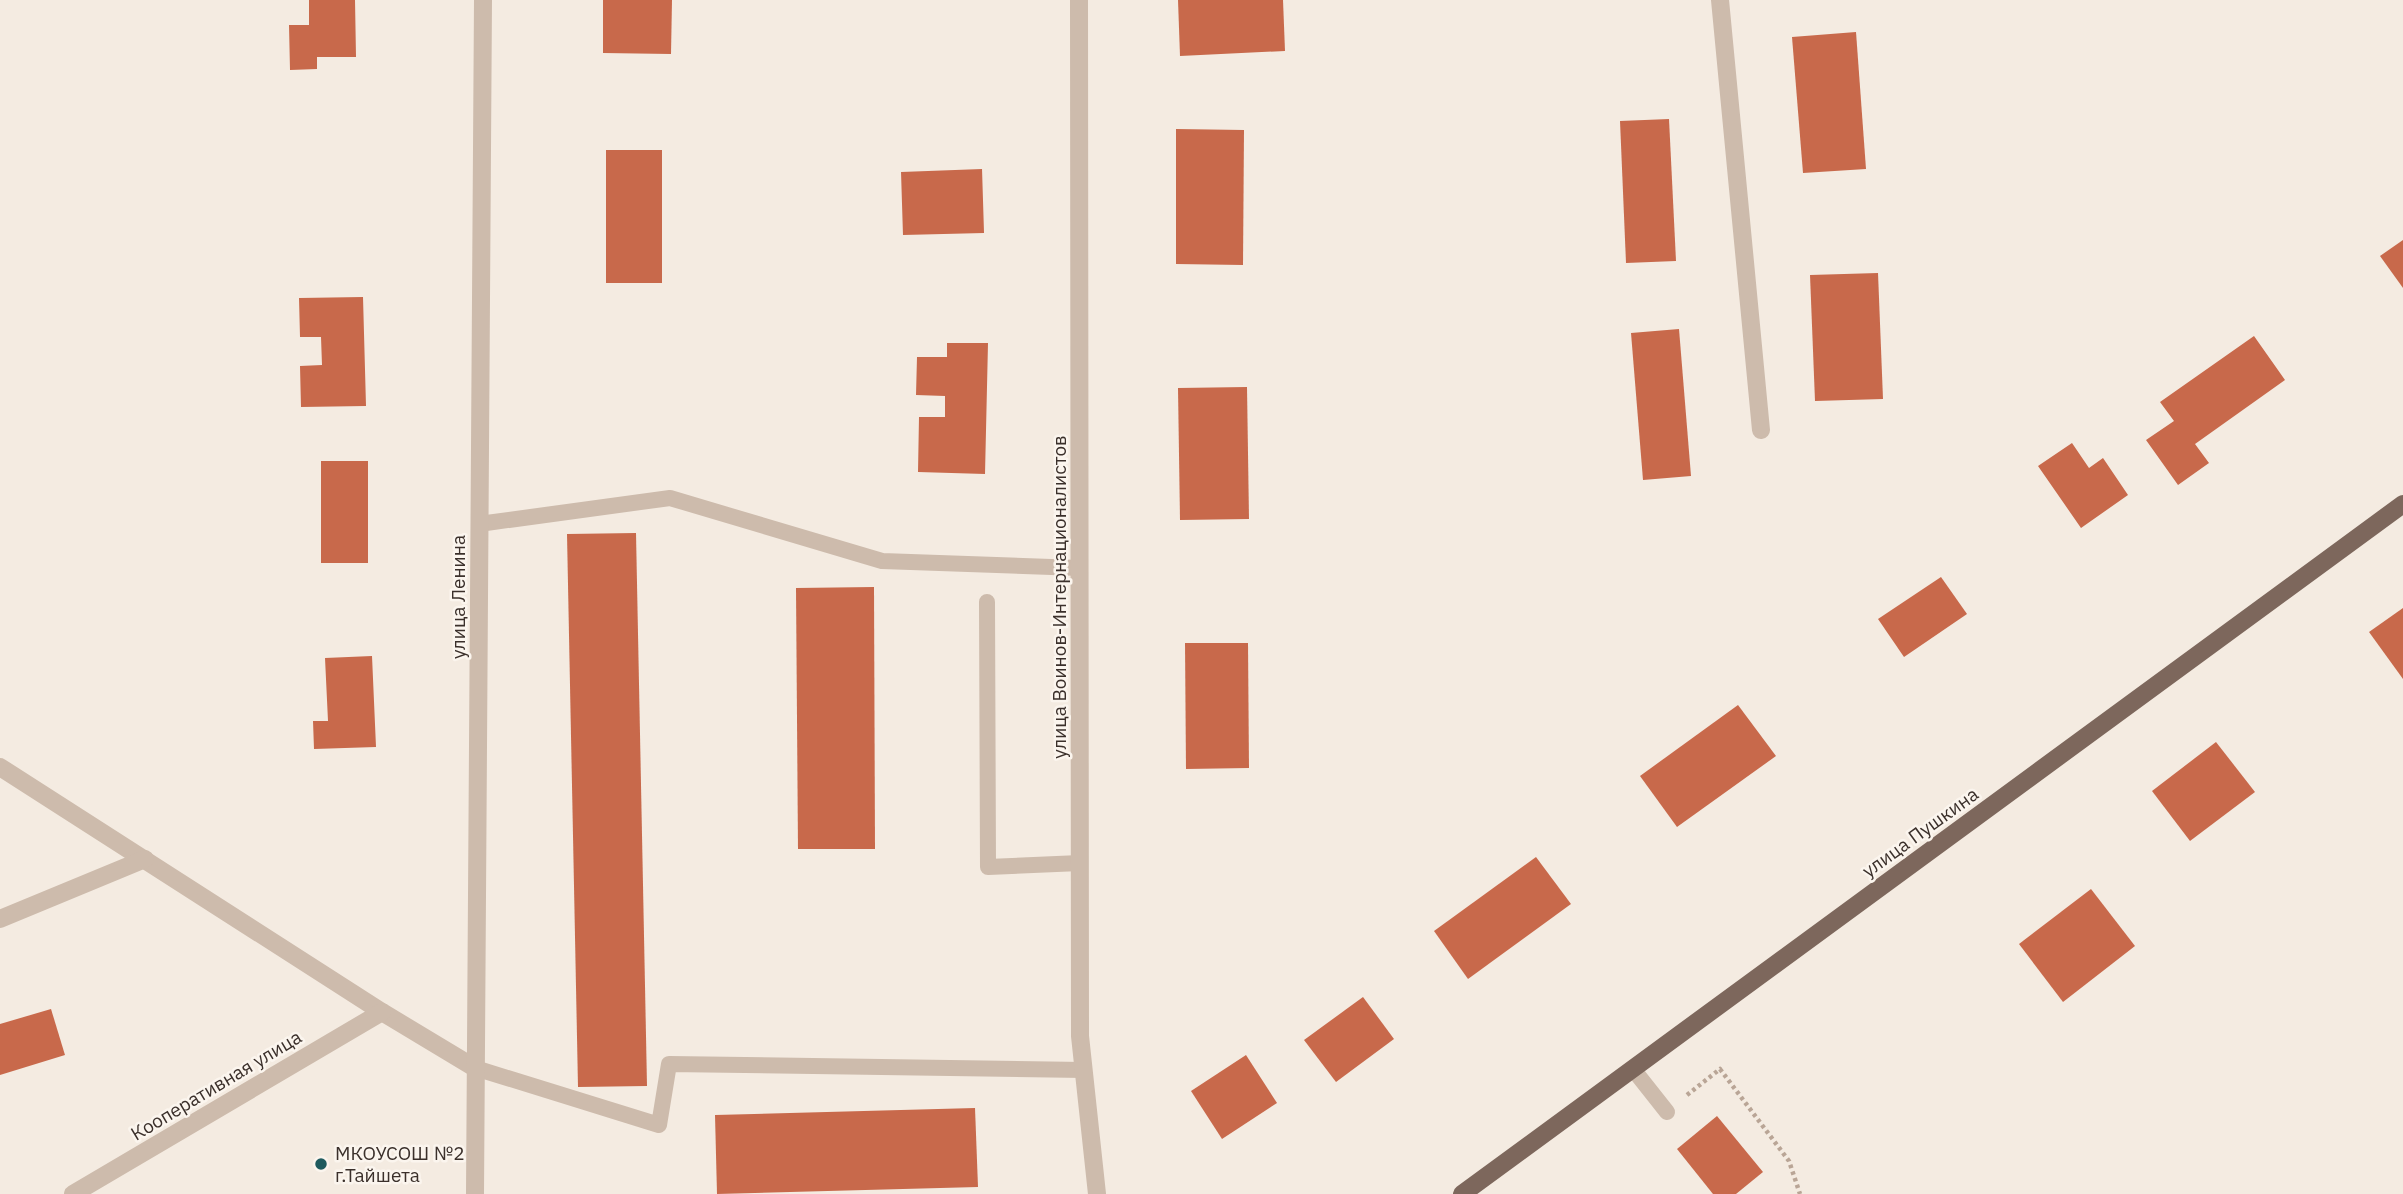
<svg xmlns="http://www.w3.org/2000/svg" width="2403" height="1194" font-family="'IBM Plex Sans',sans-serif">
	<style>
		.building { fill: #c8694b }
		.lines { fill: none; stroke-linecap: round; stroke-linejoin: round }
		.path { stroke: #b9a596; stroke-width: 4.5; stroke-dasharray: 3.5 3.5; stroke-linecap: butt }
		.lane { stroke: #cdbbac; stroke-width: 16 }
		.street { stroke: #cdbbac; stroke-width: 18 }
		.primary { stroke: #7d675c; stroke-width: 18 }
		.poi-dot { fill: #1f5a5e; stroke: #fbf5ee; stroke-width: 2.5 }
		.labels { text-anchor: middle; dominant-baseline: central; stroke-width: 5; stroke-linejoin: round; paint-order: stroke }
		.street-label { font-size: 19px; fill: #3b302b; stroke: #fbf5ee }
		.poi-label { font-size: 19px; fill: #3b302b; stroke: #fbf5ee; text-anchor: start }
	</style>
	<rect width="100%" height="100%" fill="#f4ebe1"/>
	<g class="building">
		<polygon points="309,0 355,0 356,57 317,57 317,69 290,70 289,25 309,25"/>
		<polygon points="603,0 672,0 671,54 603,53"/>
		<polygon points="1178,0 1283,0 1285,51 1180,56"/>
		<polygon points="1856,32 1866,169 1803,173 1792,37"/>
		<polygon points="1669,119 1676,261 1626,263 1620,121"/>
		<polygon points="1176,129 1244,130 1243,265 1176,264"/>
		<rect x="606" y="150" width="56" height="133"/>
		<polygon points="982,169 984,233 903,235 901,172"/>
		<polygon points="2403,240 2403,288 2380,256"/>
		<polygon points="1878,273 1883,399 1815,401 1810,275"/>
		<polygon points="363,297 366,406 301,407 300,366 322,365 321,337 300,337 299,298"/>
		<polygon points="1679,329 1691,476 1643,480 1631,333"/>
		<polygon points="2254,336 2285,380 2195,444 2209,463 2178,485 2146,440 2174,421 2160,402"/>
		<polygon points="947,343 988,343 985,474 918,472 919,417 945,417 945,396 916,395 917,357 947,357"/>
		<polygon points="1247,387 1249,519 1180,520 1178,388"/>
		<polygon points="2072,443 2089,468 2103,458 2128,495 2081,528 2038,466"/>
		<rect x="321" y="461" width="47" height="102"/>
		<polygon points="636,533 647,1086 578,1087 567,534"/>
		<polygon points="1941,577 1967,614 1904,657 1878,619"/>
		<polygon points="874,587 875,849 798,849 796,588"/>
		<polygon points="2403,608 2403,679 2369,632"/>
		<polygon points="1185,643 1248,643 1249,768 1186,769"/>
		<polygon points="372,656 376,747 314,749 313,721 328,721 325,658"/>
		<polygon points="1738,705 1776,756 1677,827 1640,776"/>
		<polygon points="2216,742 2255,792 2190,841 2152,791"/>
		<polygon points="1536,857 1571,904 1468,979 1434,931"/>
		<polygon points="2091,889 2135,946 2063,1002 2019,944"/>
		<polygon points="1363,997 1394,1039 1336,1082 1304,1040"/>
		<polygon points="51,1009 65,1055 0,1075 0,1024"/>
		<polygon points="1246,1055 1277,1103 1222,1139 1191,1091"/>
		<polygon points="975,1108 978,1187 717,1194 715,1115"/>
		<polygon points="1717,1116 1763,1172 1736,1194 1713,1194 1677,1149"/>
	</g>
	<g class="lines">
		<polyline class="path" points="1687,1095 1720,1069 1789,1161 1800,1194"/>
		<g class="lane">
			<polyline points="479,524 670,498 882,561 1080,568"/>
			<polyline points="987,602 988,867 1080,863"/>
			<polyline points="475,1068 659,1125 669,1064 1084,1070"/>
			<polyline points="1633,1069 1667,1112"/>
		</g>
		<g class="street">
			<polyline points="1079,0 1080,1036 1097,1194"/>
			<polyline points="1720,0 1761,430"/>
			<polyline points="0,767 382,1012 475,1068"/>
			<polyline points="0,919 145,859"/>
			<polyline points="73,1194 382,1012"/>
			<polyline points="475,1194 483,0"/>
		</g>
		<polyline class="primary" points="1462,1194 2403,504"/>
	</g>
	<circle class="poi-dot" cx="321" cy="1164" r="7"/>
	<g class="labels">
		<g class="street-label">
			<text transform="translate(458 597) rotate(-90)">улица Ленина</text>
			<text transform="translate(1059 597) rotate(-90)">улица Воинов-Интернационалистов</text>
			<text transform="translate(1920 832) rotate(-36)">улица Пушкина</text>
			<text transform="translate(216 1085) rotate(-31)">Кооперативная улица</text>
		</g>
		<g class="poi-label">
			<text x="335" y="1153">МКОУСОШ №2<tspan x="335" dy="22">г.Тайшета</tspan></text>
		</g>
	</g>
</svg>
